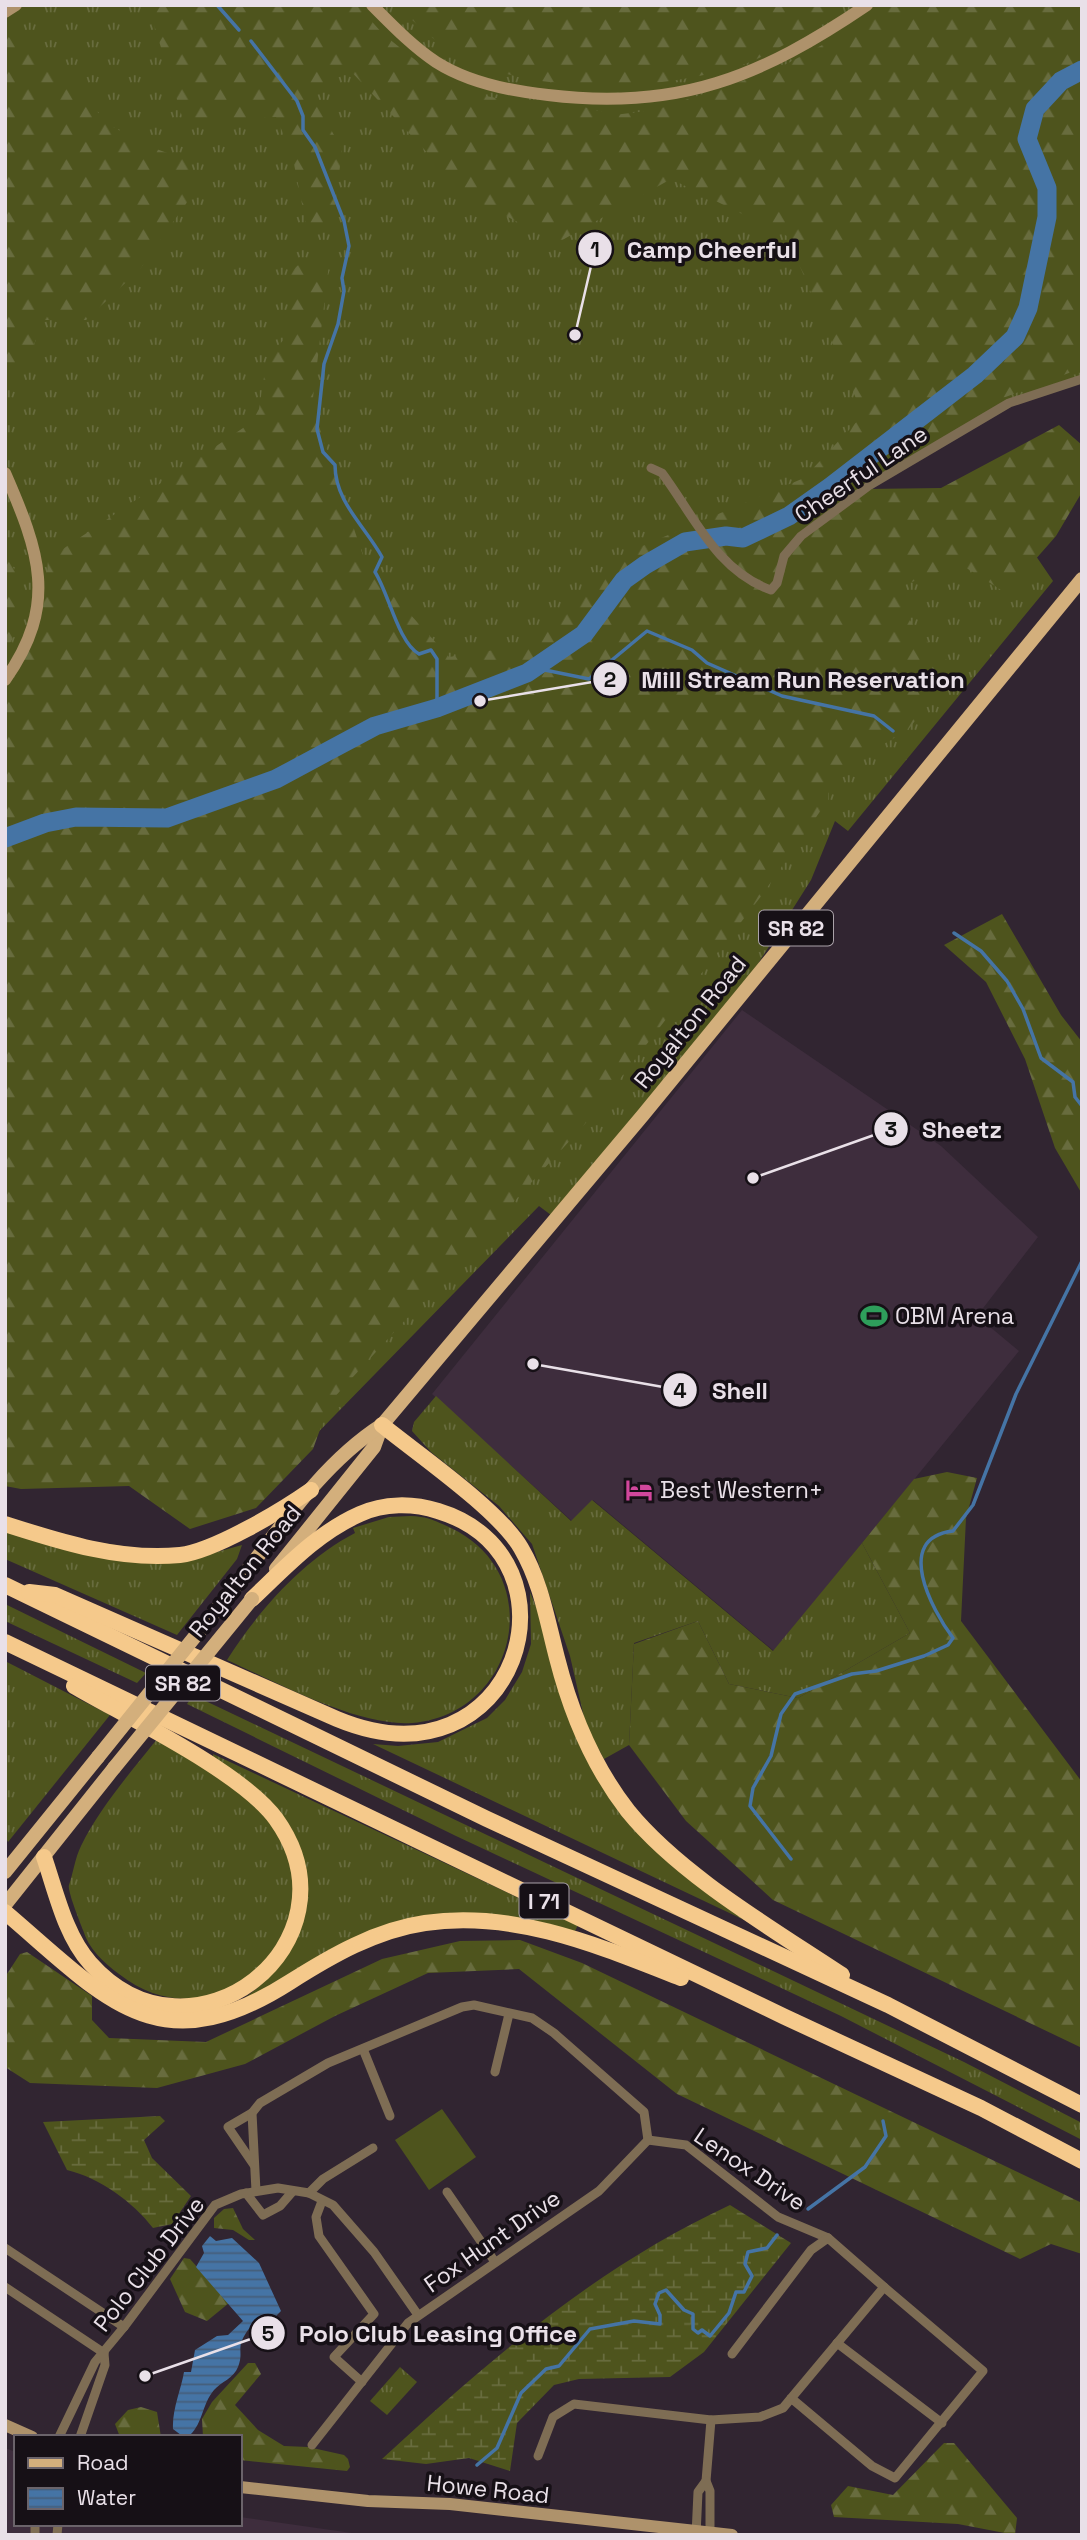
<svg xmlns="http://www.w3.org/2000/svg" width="1087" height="2540" font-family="'Space Grotesk',sans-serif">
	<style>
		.built { fill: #3e2d3d }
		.grass { fill: url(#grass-tufts) }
		.forest { fill: url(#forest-firs) }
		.wetland { fill: url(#wetland-marsh) }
		.pitch { fill: #4e541d }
		.water { fill: url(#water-rules) }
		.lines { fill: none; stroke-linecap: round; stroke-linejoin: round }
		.stream { stroke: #4574a5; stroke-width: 3.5 }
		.river { stroke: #4574a5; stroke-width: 19 }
		.street { stroke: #7e6d54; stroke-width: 9 }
		.secondary { stroke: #ae926b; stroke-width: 12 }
		.primary { stroke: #d3af7c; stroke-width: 14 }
		.highway { stroke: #f5c98b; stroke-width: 16 }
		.primary-bridge { stroke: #d3af7c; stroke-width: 14 }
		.labels { text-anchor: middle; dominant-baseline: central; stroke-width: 7; stroke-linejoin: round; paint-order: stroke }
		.shield { fill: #161016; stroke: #aaa2a9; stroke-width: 2 }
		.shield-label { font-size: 21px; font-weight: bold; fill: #e9e0e8 }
		.street-label { font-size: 23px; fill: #e9e0e8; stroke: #161016 }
		.poi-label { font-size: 23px; fill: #e9e0e8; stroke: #161016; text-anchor: start }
		.leader { fill: none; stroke: #e9e0e8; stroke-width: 2.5 }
		.callout-dot { fill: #e9e0e8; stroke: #161016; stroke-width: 2.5 }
		.mark-label { font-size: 21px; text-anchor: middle; font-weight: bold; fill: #111 }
		.callout-label { font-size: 24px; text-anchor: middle; font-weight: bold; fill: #e9e0e8; stroke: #161016; stroke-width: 7; stroke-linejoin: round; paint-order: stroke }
	</style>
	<defs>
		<pattern id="grass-tufts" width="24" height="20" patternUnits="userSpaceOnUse" patternTransform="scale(1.75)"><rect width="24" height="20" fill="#4e541d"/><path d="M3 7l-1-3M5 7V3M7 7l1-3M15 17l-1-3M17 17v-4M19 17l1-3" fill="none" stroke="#686c3e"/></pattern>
		<pattern id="forest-firs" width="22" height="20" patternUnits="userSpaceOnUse" patternTransform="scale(1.75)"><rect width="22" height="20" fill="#4e541d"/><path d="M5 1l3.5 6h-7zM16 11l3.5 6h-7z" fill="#686c3e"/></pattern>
		<pattern id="wetland-marsh" width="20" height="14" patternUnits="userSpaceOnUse" patternTransform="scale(1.75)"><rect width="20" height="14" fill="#4e541d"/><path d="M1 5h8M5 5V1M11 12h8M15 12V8" fill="none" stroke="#686c3e"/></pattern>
		<pattern id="water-rules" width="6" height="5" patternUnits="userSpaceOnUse" patternTransform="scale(1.75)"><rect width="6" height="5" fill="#4574a5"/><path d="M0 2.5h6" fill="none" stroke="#455e7a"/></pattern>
	</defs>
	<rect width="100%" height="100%" fill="#312531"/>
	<g class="built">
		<polygon points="742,1010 941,1146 1038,1237 977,1316 1019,1351 774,1651 593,1500 572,1521 432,1394"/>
		<polygon points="5,2448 16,2452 16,2524 240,2524 240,2517 366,2535 5,2535"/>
	</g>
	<g class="grass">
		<polygon points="5,5 1082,5 1082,377 1039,390 862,493 875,514 984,480 1053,581 848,831 835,821 811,880 749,978 555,1218 539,1206 252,1500 5,1449"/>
		<polygon points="436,1396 571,1521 592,1500 773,1651 862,1543 910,1633 798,1698 729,1684 698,1621 634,1643 629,1745 604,1759 586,1726 570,1656 532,1544 499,1506 431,1452 412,1431 414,1422"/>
		<path d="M389,1517C399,1517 411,1515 421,1517C431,1518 442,1524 451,1528C548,1574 518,1714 412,1723C358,1727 276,1682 227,1660C258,1611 303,1560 355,1533L353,1528Z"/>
		<polygon points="5,1529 199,1557 242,1545 237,1559 177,1635 5,1559"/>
		<polygon points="530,1592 618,1805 759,1927 373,1744 398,1746 438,1742 487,1718 505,1700 522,1672 531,1644"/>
		<polygon points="5,1604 146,1673 137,1683 5,1621"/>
		<polygon points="5,1661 110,1715 8,1842 5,1836"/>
		<polygon points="193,1695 964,2062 1082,2123 1082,2140 841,2016 456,1836 187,1704"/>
		<path d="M158,1738C187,1757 220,1774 247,1796C366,1895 231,2062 119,1974C104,1963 88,1948 83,1930C80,1922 67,1890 69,1885C73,1874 75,1858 81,1846C100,1807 131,1772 158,1738Z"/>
		<path d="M213,1754L557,1916L578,1925L575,1931L423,1918L242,2000C286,1968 312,1928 305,1872C303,1853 296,1833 283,1818C263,1796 235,1777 213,1758Z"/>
		<polygon points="400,2367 417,2382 387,2415 370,2401"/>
	</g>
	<g class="forest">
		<path d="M148,5H357L383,34L419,63L471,93L511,101L577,105L614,115L655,110L775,70L843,34L887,5H1082V368L982,406L862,483L868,489L941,488L1059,425L1082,445V492L1056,536L1006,593L960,564L893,589L916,631L955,668L908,730L829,776L828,800L762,895L585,1124L330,1402L313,1449L256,1508L190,1529L129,1486L21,1489L5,1486V688C38,641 45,616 48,559L252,422L259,409L267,358L288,335V274L304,260L329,264L312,406L367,567L449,657L533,644L623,554L804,478L863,415L787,236L671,179L557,243L468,196L346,66L310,93L342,149L332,234L306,224L292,154L276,117L184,123Z"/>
		<path d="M396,5H843C821,24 769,56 742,65C663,90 562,94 483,67C449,56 422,29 396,5Z"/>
		<path d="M9,37L66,79L111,126L151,147L189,161L195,191L140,269L86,320H43C33,345 32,363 5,375V38Z"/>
		<path d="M5,550C25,591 33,610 5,651Z"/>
		<polygon points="1002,914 1061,1015 1082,1042 1082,1194 1055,1148 1025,1059 986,982 944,945"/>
		<polygon points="947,1472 977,1478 966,1518 961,1621 1082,1782 1082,2048 773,1900 686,1821 629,1745 634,1644 698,1621 729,1684 798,1698 910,1633 862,1543 914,1479"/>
		<polygon points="520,1940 582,1963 1082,2203 1082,2254 1051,2244 1020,2259 677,2094 519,1969 428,1973 335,2016 245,2064 157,2088 30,2083 5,2067 5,1977 20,1954 27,1952 92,1996 92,2020 109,2038 206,2042 382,1959 460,1941"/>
		<polygon points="233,2208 243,2229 255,2240 249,2240 233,2230 214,2228 214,2218 224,2209"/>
		<polygon points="184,2258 190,2259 229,2303 207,2321 185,2312 170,2279"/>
		<polygon points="248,2363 255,2363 261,2374 235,2405 258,2430 284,2446 308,2447 344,2455 348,2459 350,2467 347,2471 240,2460 240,2437 203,2437 202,2419 212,2402"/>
		<polygon points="141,2407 157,2412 161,2437 120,2437 115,2424 128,2410"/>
		<polygon points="944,2443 954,2443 1017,2518 1015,2535 958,2524 834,2517 831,2505 848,2486 893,2495"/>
	</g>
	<g class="wetland">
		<path d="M160,2116L165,2121L144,2140L152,2158L191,2196L172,2224L153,2228C133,2202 100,2178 67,2170L43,2122Z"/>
		<path d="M730,2205L791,2243L704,2352L670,2377L579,2379L554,2385L517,2423L510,2471L469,2458L426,2464L382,2459C490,2359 595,2268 730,2205Z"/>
	</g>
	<polygon class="pitch" points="442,2109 476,2157 429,2190 395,2140"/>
	<path class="water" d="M210,2236L216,2241L232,2238L259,2263L281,2311L270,2322L251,2326C233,2349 245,2349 238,2367C234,2378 221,2382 214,2390C202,2404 203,2423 190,2435H181L173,2429C172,2409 181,2390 184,2372H191L195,2350L217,2336L228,2335L243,2321L196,2267L204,2253L202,2246Z"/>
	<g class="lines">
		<g class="stream">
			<polyline points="217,5 239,30"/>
			<path d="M251,41L297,101L303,116V130L315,147L344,221L349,246L342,278L344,291L338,324L324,364L317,429L323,452L335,465C335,502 365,526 382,557L375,572C389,594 398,642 419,654L431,650L437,659V708"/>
			<polyline points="535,668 589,679 647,631 692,650 707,663 782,696 874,716 893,731"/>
			<polyline points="954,933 981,951 1007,981 1023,1009 1041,1058 1073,1082 1075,1097 1082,1106"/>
			<polyline points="1082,1175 1082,1177"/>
			<path d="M791,1859L750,1806L753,1788L771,1756L781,1714L795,1694L852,1674L876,1671L924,1656L948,1645L953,1638C932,1610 893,1538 953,1531L973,1505L1016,1394L1082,1261"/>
			<polyline points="808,2209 865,2167 886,2136 883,2121"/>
			<polyline points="477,2465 497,2448 521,2393 546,2369 559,2366 590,2329 634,2321 660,2324 660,2315 655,2304 659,2293 666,2290 684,2310 693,2314 693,2329 698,2333 702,2330 710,2336 729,2313 736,2292 744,2292 752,2276 745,2264 748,2252 767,2248 777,2235"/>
		</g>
		<polyline class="river" points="5,838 45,823 76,817 167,818 276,779 375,726 437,708 527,673 584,634 624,580 645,565 685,542 726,536 743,538 789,516 830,487 975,375 1015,337 1028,308 1047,217 1047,188 1027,139 1035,109 1061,81 1082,70"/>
		<g class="street">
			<path d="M651,468L662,473C694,516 717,571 771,590L777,583L784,556L801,536L870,485L1009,403L1082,379"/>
			<polyline points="363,2049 390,2116"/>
			<polyline points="495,2072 509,2014"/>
			<polyline points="252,2113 228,2127 254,2165"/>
			<polyline points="648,2140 686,2145 778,2217 828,2238"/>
			<polyline points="256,2191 252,2113 260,2103 328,2063 462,2007 474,2005 532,2018 554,2033 644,2112 648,2140"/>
			<polyline points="447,2192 495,2262"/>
			<polyline points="246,2193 263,2215 280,2206 293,2191"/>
			<polyline points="309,2193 323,2179 373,2148"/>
			<polyline points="322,2201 316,2217 319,2236 374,2314 334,2357 362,2382"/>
			<polyline points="5,2248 124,2327"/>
			<polyline points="5,2287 104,2353"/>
			<polyline points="837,2343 942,2423"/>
			<polyline points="732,2354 811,2250 828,2238 884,2287"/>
			<polyline points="711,2420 760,2417 783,2408 884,2287 983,2371 895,2478 872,2466 791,2398"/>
			<polyline points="59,2437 95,2362 124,2327 215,2205 241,2194 278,2188 309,2193 333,2205 374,2252 418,2315"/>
			<polyline points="80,2437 105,2365 104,2353"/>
			<polyline points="312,2445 408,2323 599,2191 648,2140"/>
			<polyline points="538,2456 553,2417 574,2404 711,2420 706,2481 710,2491 710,2535"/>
			<polyline points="35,2535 35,2524"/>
			<polyline points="57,2535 58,2524"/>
			<polyline points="696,2535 698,2492 706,2481"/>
		</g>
		<g class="secondary">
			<path d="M372,5C392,25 412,46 436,62C469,83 509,91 548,95C678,111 761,77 867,5"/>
			<polyline points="5,12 16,5"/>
			<path d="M5,473C39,551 59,604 5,680"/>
			<polyline points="5,2425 32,2437"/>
			<polyline points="240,2487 368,2501 450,2504 732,2535"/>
		</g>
		<g class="primary">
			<polyline points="276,1569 374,1447 382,1425"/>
			<path d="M234,1588C278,1531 321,1464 382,1425L643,1115L1082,579"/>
			<polyline points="5,1872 98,1757"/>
			<polyline points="5,1905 114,1768"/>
		</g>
		<g class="highway">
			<path d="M382,1425C419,1455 499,1510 521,1548C541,1582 547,1620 557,1658C571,1713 593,1766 628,1811C680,1875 773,1929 842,1975"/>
			<path d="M5,1524C61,1542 120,1561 180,1555C214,1551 281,1511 311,1490"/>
			<polyline points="5,1585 487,1819 888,2005 1082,2105"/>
			<path d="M29,1592L55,1595L337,1719C518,1794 589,1557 438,1511C413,1503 384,1503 360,1514C317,1533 286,1567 252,1599"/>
			<polyline points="5,1642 785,2017 981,2108 1082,2161"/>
			<path d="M44,1857C56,1892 65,1935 90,1963C192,2078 364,1942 276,1819C242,1772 127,1717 74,1686"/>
			<path d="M5,1912C105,1997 157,2067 290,1982C331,1956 376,1930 425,1923C516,1910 599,1946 681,1978"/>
		</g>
		<g class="primary-bridge">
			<polyline points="98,1757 234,1588"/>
			<polyline points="114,1768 252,1599"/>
		</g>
	</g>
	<defs>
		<symbol id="stadium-bare" viewBox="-9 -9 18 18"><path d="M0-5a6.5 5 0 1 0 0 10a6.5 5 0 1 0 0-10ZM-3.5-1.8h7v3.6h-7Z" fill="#2e9e5b" stroke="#161016" stroke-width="2.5" paint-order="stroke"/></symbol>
		<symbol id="hotel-bare" viewBox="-9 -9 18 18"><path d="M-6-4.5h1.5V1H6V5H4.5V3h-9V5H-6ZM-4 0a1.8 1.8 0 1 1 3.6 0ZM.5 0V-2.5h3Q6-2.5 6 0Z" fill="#d1479c" stroke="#161016" stroke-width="2.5" paint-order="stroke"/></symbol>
	</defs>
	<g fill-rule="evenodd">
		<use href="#stadium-bare" x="855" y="1297" width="38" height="38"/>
		<use href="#hotel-bare" x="620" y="1471" width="38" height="38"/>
	</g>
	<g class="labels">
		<g class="shield">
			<rect x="759" y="910.5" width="74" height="35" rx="5"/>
			<rect x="146" y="1665.5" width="74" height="35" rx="5"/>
			<rect x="519.5" y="1883.5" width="49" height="35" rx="5"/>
		</g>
		<g class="shield-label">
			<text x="796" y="928">SR 82</text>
			<text x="183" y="1683">SR 82</text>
			<text x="544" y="1901">I 71</text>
		</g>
		<g class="street-label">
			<text transform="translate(861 474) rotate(-34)">Cheerful Lane</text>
			<text transform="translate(690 1022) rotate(-51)">Royalton Road</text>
			<text transform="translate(245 1571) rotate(-51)">Royalton Road</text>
			<text transform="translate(750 2169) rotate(34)">Lenox Drive</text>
			<text transform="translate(492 2241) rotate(-35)">Fox Hunt Drive</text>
			<text transform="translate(149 2264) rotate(-52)">Polo Club Drive</text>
			<text transform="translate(488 2489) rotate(6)">Howe Road</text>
		</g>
		<g class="poi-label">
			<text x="895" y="1316">OBM Arena</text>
			<text x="660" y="1490">Best Western+</text>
		</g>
	</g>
	<path class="leader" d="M575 335L595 249M480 701L610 679M753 1178L891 1129M533 1364L680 1390M145 2376L268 2333"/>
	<g class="callout-dot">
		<circle cx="575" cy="335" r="7"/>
		<circle cx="480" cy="701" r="7"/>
		<circle cx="753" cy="1178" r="7"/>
		<circle cx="533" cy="1364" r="7"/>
		<circle cx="145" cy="2376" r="7"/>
		<circle cx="595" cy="249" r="18"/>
		<circle cx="610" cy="679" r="18"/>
		<circle cx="891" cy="1129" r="18"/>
		<circle cx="680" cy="1390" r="18"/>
		<circle cx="268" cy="2333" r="18"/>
	</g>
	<g class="mark-label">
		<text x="595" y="257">1</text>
		<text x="610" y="687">2</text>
		<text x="891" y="1137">3</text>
		<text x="680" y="1398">4</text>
		<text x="268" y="2341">5</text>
	</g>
	<g class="callout-label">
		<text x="712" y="258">Camp Cheerful</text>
		<text x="803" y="688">Mill Stream Run Reservation</text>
		<text x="962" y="1138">Sheetz</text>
		<text x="740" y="1399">Shell</text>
		<text x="438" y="2342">Polo Club Leasing Office</text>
	</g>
	<rect width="1087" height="2540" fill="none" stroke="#e9e0e8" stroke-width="14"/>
	<rect x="14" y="2435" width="228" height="91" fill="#161016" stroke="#6a636a" stroke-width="2"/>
	<rect x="28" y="2458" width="35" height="10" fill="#d3af7c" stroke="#6a636a" stroke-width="2"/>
	<text x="77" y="2470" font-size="21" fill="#e9e0e8">Road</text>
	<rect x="28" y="2488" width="35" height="21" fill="url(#water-rules)" stroke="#6a636a" stroke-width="2"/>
	<text x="77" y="2505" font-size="21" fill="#e9e0e8">Water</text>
</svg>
